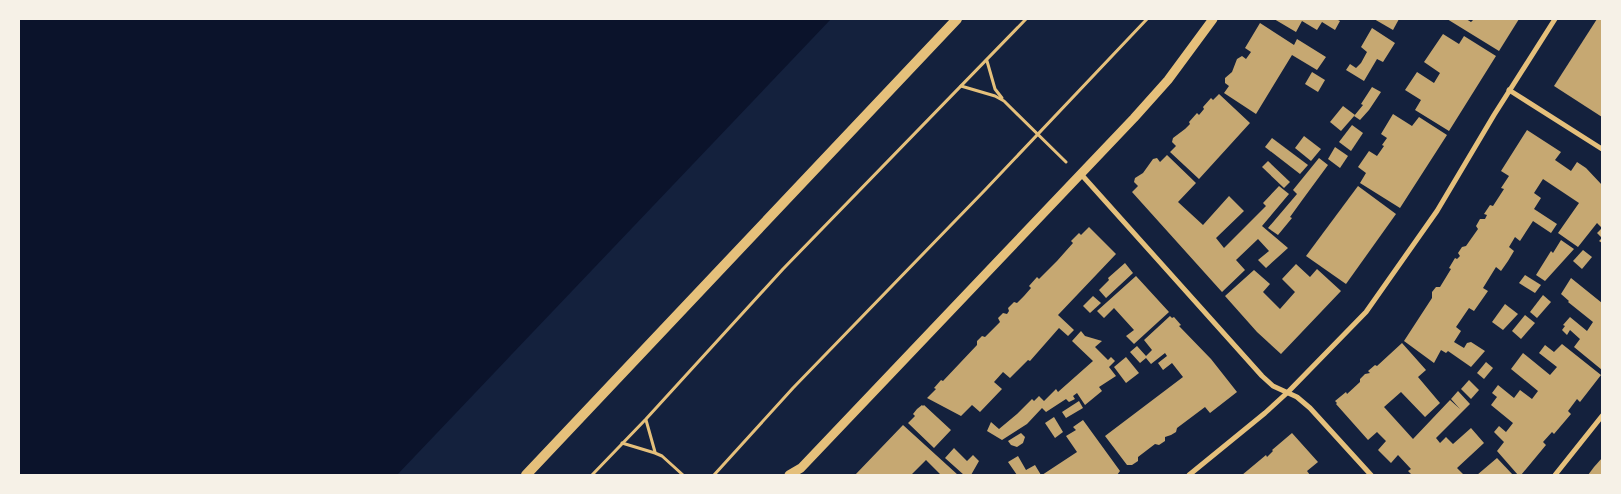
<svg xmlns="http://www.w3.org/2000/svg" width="1621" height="494" font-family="Spectral,serif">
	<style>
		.water { fill: #0b132b }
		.building { fill: #c6a872 }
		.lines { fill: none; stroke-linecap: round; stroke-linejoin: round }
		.path { stroke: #e5c07b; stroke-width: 3 }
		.minor { stroke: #e5c07b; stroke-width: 5 }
		.tertiary { stroke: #e5c07b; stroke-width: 9 }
		.secondary { stroke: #e5c07b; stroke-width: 10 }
	</style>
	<rect width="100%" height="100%" fill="#14213d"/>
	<polygon class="water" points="19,19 831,19 397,475 19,475"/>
	<g class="building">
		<polygon points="1274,19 1336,19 1340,21 1335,30 1322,22 1317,30 1302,21 1296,32"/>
		<polygon points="1374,19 1399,19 1393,30"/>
		<polygon points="1447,19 1466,19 1471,22 1474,19 1519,19 1499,51"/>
		<polygon points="1597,19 1602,19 1602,117 1554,86"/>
		<polygon points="1260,23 1294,45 1297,39 1326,57 1317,70 1292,55 1256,114 1224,93 1229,86 1225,83 1225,78 1232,72 1237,59 1242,56 1246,59 1251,52 1245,48"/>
		<polygon points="1372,28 1395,43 1383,62 1377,59 1364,81 1346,70 1350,64 1356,68 1361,63 1367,52 1361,47"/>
		<polygon points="1443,34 1459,44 1464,36 1496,56 1449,131 1415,110 1421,100 1405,90 1417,72 1434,83 1440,73 1424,62"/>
		<polygon points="1312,72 1325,80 1318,92 1305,84"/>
		<polygon points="1372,87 1381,92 1369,110 1360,120 1354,116 1363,105 1361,104"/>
		<polygon points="1219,94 1250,123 1199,179 1170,152 1176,146 1172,142 1173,138 1185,129 1190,124 1189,122 1197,113 1199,115 1204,109 1203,107 1211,98 1213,100"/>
		<polygon points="1343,106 1355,115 1341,131 1330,122"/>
		<polygon points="1393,114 1412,126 1419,117 1447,135 1400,208 1360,183 1366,173 1358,167 1369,151 1377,156 1384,146 1382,145 1387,138 1381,134"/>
		<polygon points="1352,125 1363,133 1351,151 1339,142"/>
		<polygon points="1527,130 1561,152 1555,160 1571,171 1577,162 1586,168 1602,185 1602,243 1599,241 1602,238 1597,233 1602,228 1597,223 1578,247 1558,233 1579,203 1543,179 1534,193 1541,198 1534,209 1557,224 1551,233 1533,221 1520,241 1515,237 1509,247 1514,251 1508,261 1501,271 1496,267 1483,288 1488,291 1474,311 1469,308 1456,327 1461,331 1454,342 1464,348 1467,343 1471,342 1485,351 1471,367 1448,351 1446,353 1441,350 1434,363 1404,341 1432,298 1432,292 1436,287 1440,287 1451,269 1449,268 1455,258 1457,259 1460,256 1458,253 1462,247 1466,246 1478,229 1476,226 1480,219 1485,219 1487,215 1484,214 1490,205 1493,206 1504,189 1501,188 1509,176 1501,171"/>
		<polygon points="1304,136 1321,149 1311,161 1295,148"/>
		<polygon points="1272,138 1308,165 1300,174 1265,147"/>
		<polygon points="1335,147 1348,156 1340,168 1328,159"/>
		<polygon points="1167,155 1196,183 1178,202 1203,225 1229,196 1244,211 1216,238 1224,248 1266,206 1263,203 1279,186 1289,194 1262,226 1288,248 1266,268 1258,260 1269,251 1258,239 1236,260 1245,270 1222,292 1132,192 1138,186 1134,182 1135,178 1143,173 1153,159 1157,158 1160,162"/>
		<polygon points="1319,158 1328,165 1303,199 1290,217 1292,218 1278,235 1268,228 1297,194 1293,190"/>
		<polygon points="1268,161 1290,182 1284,188 1262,167"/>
		<polygon points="1358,186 1396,214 1346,284 1306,256"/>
		<polygon points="1089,227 1116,254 1058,315 1074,330 1068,336 1059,328 1030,361 1028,360 1010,378 1003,372 994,382 1002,389 980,412 972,405 961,416 927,398 936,389 934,388 941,380 943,381 977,345 977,341 982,336 985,337 1000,322 998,318 1003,313 1007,314 1009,311 1008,308 1014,302 1017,303 1024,296 1031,288 1029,286 1037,277 1039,279 1057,261 1073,243 1071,241 1079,233 1081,235"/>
		<polygon points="1561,240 1574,249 1545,281 1536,275 1551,251 1553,253"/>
		<polygon points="1583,250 1592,257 1582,269 1573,261"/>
		<polygon points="1125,263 1133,273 1106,298 1099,290 1109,280 1108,278"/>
		<polygon points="1296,264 1310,277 1317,269 1341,291 1281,354 1257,332 1225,296 1254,270 1270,284 1263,292 1280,309 1295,292 1282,279"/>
		<polygon points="1525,275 1541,285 1535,293 1519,283"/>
		<polygon points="1136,276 1169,312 1134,344 1126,336 1134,330 1114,308 1104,318 1097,311"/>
		<polygon points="1571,278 1602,303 1602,370 1574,347 1580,339 1570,330 1567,335 1562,330 1565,326 1563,325 1570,317 1587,331 1593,322 1568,302 1569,301 1561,294"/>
		<polygon points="1543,295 1551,302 1537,318 1530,312"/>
		<polygon points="1093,296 1101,303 1090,313 1083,306"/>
		<polygon points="1505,304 1518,314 1503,330 1492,322"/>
		<polygon points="1525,315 1535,323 1521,339 1512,331"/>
		<polygon points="1170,316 1172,318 1174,317 1181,325 1179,326 1211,359 1237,392 1210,413 1205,407 1177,428 1176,432 1171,435 1165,437 1165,441 1159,445 1155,444 1138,457 1138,461 1132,465 1127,465 1105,436 1183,377 1172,363 1163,370 1158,363 1167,356 1165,353 1151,364 1146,358 1140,363 1130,352 1137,346 1146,356 1152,350 1144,340"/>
		<polygon points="1081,331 1085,336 1102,341 1095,347 1108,360 1111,357 1115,361 1109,367 1116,376 1099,387 1102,391 1085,405 1077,393 1073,396 1075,399 1069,402 1066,399 1046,412 1042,408 1027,424 1002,440 987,431 991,422 999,429 1017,414 1032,399 1034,401 1039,396 1044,401 1056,389 1058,392 1093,361 1072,341"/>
		<polygon points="1402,343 1426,370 1418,377 1440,403 1425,417 1401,392 1384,407 1413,439 1450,400 1460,409 1451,399 1458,391 1470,404 1436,438 1440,443 1446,437 1453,444 1471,428 1484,443 1457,468 1464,475 1412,475 1408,471 1411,469 1398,455 1391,463 1378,450 1386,441 1377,432 1368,440 1336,404 1337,403 1335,401 1346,392 1347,394 1360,382 1360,379 1365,374 1370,373 1368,371 1375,365 1377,366"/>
		<polygon points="1562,344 1601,375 1580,402 1577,399 1568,411 1571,414 1554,434 1552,432 1543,442 1546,445 1521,475 1518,475 1497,451 1504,442 1494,432 1499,426 1506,432 1513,423 1491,405 1497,397 1492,393 1498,385 1514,398 1520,390 1532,399 1538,391 1511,369 1523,353 1550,375 1557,367 1539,353 1545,345 1554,352"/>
		<polygon points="1126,357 1139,373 1126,383 1114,367"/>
		<polygon points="1486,362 1493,368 1484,379 1477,373"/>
		<polygon points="1469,380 1479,390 1471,399 1461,389"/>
		<polygon points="1079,401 1083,408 1066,418 1062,412"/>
		<polygon points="922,405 923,406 924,405 951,430 934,448 908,423 915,416 913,414 917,409"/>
		<polygon points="1054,417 1063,432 1055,438 1045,423"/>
		<polygon points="1083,420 1120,471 1117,475 1042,475 1077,452 1066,436 1076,430 1073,427"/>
		<polygon points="903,425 958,475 941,475 926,460 911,475 855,475"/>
		<polygon points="1021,433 1025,437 1023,443 1017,447 1011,445 1008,441"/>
		<polygon points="1292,433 1318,462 1307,471 1310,475 1242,475 1266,455 1267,457 1273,451 1272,450"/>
		<polygon points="954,448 967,461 973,455 979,461 971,475 964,475 945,458"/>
		<polygon points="1018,456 1026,470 1035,465 1041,475 1017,475 1008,462"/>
		<polygon points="1497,458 1513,475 1477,475"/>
		<polygon points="1602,458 1602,475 1588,475 1594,467"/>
	</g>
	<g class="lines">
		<g class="path">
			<polyline points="987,61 995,89 1002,98"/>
			<polyline points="961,86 995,96 1004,101 1066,162"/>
			<polyline points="646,420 655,452"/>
			<polyline points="622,443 655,453 662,456 683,475"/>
			<polyline points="592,475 646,419 783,269 1026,19"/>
			<polyline points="714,475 793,388 985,190 1147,19"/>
		</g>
		<g class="minor">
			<polyline points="1509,90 1602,149"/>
			<polyline points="1080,173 1262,376 1273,386 1297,397 1310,408 1371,475"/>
			<polyline points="1189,475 1265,413 1288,392 1366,312 1437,211 1494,115 1555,19"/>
			<polyline points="1555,475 1602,416"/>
		</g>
		<polyline class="tertiary" points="789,475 801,468 1134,118 1168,80 1213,19"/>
		<polyline class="secondary" points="526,475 957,19"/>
	</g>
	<rect width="1621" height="494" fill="none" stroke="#f6f1e7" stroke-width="40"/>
</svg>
